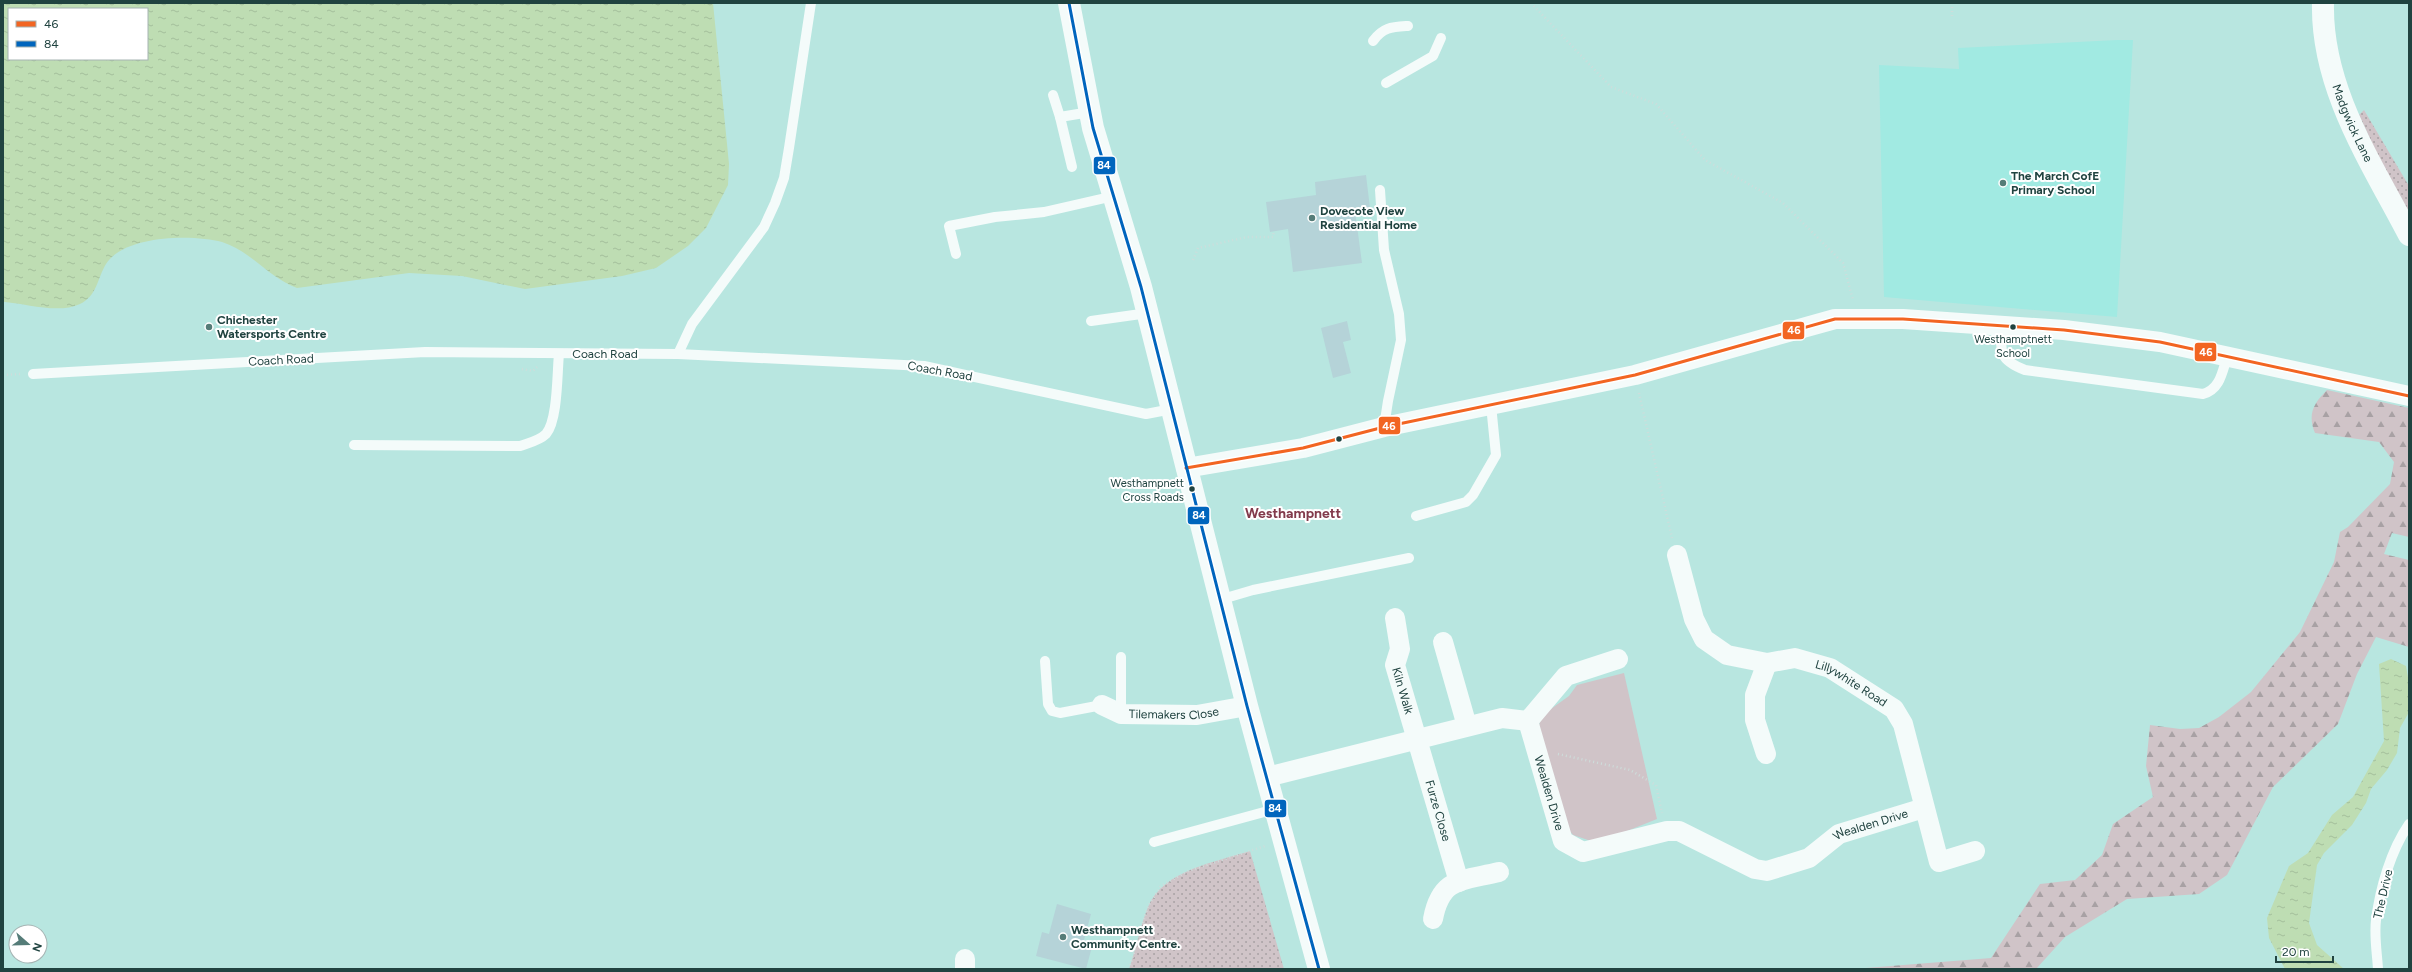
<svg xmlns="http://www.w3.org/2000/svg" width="2412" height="972" font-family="Figtree,sans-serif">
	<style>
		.built { fill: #a1eae2 }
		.grass { fill: url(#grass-dots) }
		.forest { fill: url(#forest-firs) }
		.garden { fill: #d0c4c8 }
		.water { fill: url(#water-ripples); fill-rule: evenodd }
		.building { fill: #b5d3d8 }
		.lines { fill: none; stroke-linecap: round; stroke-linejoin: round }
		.path { stroke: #cedddb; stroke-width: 2.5; stroke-dasharray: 1 3; stroke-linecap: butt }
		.service { stroke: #f4fbfa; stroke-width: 10 }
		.minor { stroke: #f4fbfa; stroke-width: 20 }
		.tertiary { stroke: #f4fbfa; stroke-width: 22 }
		.bus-1-casing { stroke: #fff; stroke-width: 6 }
		.bus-2-casing { stroke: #fff; stroke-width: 6 }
		.bus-1 { stroke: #f26522; stroke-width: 3 }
		.bus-2 { stroke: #0065bd; stroke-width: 3 }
		.poi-dot { fill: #557c78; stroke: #fff; stroke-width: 1.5 }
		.bus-dot { fill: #204340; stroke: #fff; stroke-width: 1.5 }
		.labels { text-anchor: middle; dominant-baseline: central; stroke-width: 4; stroke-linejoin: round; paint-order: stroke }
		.bus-label { font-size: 11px; fill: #204340; stroke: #fff }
		.street-label { font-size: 12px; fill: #204340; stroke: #fff }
		.poi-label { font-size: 12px; font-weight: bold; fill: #204340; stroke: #fff; text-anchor: start }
		.quarter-label { font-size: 14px; font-weight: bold; fill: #823b4c; stroke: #fff }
		.line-badge { stroke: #fff; stroke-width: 1.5 }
		.badge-label { font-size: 11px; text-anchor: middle; font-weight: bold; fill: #fff }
	</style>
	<defs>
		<pattern id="grass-dots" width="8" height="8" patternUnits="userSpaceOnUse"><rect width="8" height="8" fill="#d0c4c8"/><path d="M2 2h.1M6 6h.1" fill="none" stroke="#a8a1a4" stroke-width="1.8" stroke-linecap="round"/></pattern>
		<pattern id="forest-firs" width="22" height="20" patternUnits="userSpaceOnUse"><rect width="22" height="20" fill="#d0c4c8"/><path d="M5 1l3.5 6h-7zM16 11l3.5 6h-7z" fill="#a8a1a4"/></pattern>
		<pattern id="water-ripples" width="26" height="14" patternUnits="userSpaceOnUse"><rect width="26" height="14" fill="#beddb3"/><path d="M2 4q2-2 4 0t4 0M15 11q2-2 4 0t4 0" fill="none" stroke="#a3bf9b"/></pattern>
	</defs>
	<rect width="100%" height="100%" fill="#b8e6e0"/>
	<polygon class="built" points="2117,40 2133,40 2117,317 1884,297 1879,65 1959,69 1958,48"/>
	<g class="grass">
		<polygon points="2364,110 2409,186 2409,216 2386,174 2359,115"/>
		<path d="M1250,851L1284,969H1129C1136,949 1140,927 1148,907C1163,870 1216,862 1250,851Z"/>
	</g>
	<path class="forest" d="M2327,390L2409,408V537L2392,533L2384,554L2409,560V647L2376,637L2357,674L2338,724L2273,787L2227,875L2199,894L2127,899L2065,937L2036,969H1853L1991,958L2040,884L2075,880L2102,855L2113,824L2153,797L2146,766L2150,725L2180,729L2199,728L2219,717L2251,692L2300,632L2334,562L2340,532L2348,527L2390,484L2394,462L2379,442L2315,433C2307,414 2314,403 2327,390Z"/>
	<polygon class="garden" points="1624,673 1657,819 1597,843 1573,835 1564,824 1538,731 1541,716 1569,696 1577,685"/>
	<g class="water">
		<path d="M3,3H713L729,164L728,185L706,228L688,246L656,268L622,276L525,289L462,276L409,273L297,288C269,278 251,251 222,242C192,234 124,235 106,264C97,279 97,296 80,304C59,314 27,304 5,302H3ZM9,9H147V59H9Z"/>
		<polygon points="2391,659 2406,666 2409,683 2409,712 2400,728 2397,753 2387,770 2371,789 2366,803 2352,825 2324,853 2317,865 2309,923 2317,945 2344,969 2285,969 2269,938 2267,918 2289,866 2308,853 2332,815 2353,797 2384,741 2379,664"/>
	</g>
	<g class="building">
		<polygon points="1366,175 1370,208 1355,211 1362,263 1293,272 1288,229 1270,232 1266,202 1316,195 1315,182"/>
		<polygon points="1347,321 1351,340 1343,342 1351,373 1333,378 1321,328"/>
		<polygon points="1057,904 1091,914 1084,940 1093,943 1086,969 1036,956 1042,932 1049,934"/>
	</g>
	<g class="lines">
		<g class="path">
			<polyline points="1531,3 1611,87 1656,104 1705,160 1783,203 1843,263 1853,300"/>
			<polyline points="1952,3 1952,19"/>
			<polyline points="1193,260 1198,248 1247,237 1273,237 1274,231"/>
			<polyline points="522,369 533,371 537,367"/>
			<polyline points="3,375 20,374"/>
			<polyline points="1639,393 1672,538"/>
			<polyline points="1558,754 1630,770 1656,785 1662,813"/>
			<polyline points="1129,969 1148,906 1161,886 1188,871 1265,846"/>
		</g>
		<g class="service">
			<path d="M1373,41C1383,27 1392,27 1408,26"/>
			<polyline points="1386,83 1433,56 1441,38"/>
			<polyline points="1053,95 1060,117"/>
			<polyline points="1072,167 1060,117 1090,112"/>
			<polyline points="1380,190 1384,250 1399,314 1401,340 1388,401 1384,427"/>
			<polyline points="956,254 949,226 995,217 1044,212 1114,196"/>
			<polyline points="1091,321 1148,313"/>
			<path d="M2002,327C2000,352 1999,360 2025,370L2203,394C2220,389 2222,373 2227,357"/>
			<polyline points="678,354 692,324 764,227 775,203 784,178 789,148 811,3"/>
			<polyline points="33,374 425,352 678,354 924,366 1146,414 1172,409"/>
			<path d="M354,445L520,446C528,443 539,441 546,434C558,420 557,373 559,354"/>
			<polyline points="1416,516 1466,502 1473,495 1496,455 1491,405"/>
			<polyline points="1219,600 1253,590 1409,558"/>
			<polyline points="1045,661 1048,704 1052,711 1060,713 1102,705"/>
			<polyline points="1121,714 1121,657"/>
			<polyline points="1154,842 1275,809"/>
			<path d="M2378,969C2377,953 2374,935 2376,920C2380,888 2391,850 2409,824"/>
		</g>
		<g class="minor">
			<polyline points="1186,468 1303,448 1384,427 1635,375 1835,319 1903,319 2064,330 2160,342 2409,396"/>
			<path id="s1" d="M1677,555L1694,619L1704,639L1727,655L1767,663L1795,658L1830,668L1894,709L1903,724L1939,862L1975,851"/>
			<path id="s2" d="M1395,618L1400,649L1395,665L1459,882"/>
			<polyline points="1443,642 1467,726"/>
			<path id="s3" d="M1102,705L1121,714L1197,715L1247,706"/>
			<path id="s4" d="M1528,721L1563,841L1583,852L1667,831H1679L1755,869L1767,871L1809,858L1839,834L1924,808"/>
			<polyline points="1528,721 1566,676 1618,659"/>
			<polyline points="1766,754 1755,720 1755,695 1767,663"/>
			<polyline points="1267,777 1502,718 1528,721"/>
			<path d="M1433,919C1441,877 1462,881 1499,872"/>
			<polyline points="965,959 965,969"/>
		</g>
		<g class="tertiary">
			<polyline points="1069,3 1093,128 1141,287 1247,706 1319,969"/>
			<path id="s5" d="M2323,3C2321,88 2371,162 2409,235"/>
		</g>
		<defs>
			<polyline id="bus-1" points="1186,468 1303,448 1384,427 1635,375 1835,319 1903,319 2064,330 2160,342 2409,396"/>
			<polyline id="bus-2" points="1069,3 1093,128 1141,287 1247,706 1319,969"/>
		</defs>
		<use href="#bus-1" class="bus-1-casing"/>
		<use href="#bus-2" class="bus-2-casing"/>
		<use href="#bus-1" class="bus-1"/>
		<use href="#bus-2" class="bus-2"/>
	</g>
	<g class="poi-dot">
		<circle cx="2003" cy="183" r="4"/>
		<circle cx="1312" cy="218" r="4"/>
		<circle cx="209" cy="327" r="4"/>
		<circle cx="1063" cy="937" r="4"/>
	</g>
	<g class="bus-dot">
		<circle cx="2013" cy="327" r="3.5"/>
		<circle cx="1339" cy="439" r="3.5"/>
		<circle cx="1192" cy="489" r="3.5"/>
	</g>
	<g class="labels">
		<g class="bus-label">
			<text x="2013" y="339">Westhamptnett<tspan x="2013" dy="14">School</tspan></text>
			<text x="1184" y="483" text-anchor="end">Westhampnett<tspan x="1184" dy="14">Cross Roads</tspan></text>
		</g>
		<g class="street-label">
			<text stroke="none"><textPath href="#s5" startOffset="125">Madgwick Lane</textPath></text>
			<text x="605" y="354">Coach Road</text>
			<text transform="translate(281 360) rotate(-3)">Coach Road</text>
			<text transform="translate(940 371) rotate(10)">Coach Road</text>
			<text stroke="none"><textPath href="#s1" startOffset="248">Lillywhite Road</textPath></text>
			<text stroke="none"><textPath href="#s2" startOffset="75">Kiln Walk</textPath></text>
			<text stroke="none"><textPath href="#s3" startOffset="74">Tilemakers Close</textPath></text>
			<text stroke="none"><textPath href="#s4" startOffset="75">Wealden Drive</textPath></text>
			<text stroke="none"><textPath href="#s2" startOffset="200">Furze Close</textPath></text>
			<text stroke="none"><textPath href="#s4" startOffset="459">Wealden Drive</textPath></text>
			<text transform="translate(2383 894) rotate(-77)">The Drive</text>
		</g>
		<g class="poi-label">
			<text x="2011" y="176">The March CofE<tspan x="2011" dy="14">Primary School</tspan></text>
			<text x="1320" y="211">Dovecote View<tspan x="1320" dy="14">Residential Home</tspan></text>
			<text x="217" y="320">Chichester<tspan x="217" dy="14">Watersports Centre</tspan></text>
			<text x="1071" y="930">Westhampnett<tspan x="1071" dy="14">Community Centre.</tspan></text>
		</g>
		<g class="quarter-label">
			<text x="1293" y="513">Westhampnett</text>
		</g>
	</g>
	<g class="line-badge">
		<rect x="1093" y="156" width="23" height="19" rx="4" fill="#0065bd"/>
		<rect x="1782" y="321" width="23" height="19" rx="4" fill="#f26522"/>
		<rect x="2194" y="342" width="23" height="20" rx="4" fill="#f26522"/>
		<rect x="1378" y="416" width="23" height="19" rx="4" fill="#f26522"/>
		<rect x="1187" y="506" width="23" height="19" rx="4" fill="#0065bd"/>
		<rect x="1264" y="799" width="23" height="19" rx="4" fill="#0065bd"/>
	</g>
	<g class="badge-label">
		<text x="1104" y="169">84</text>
		<text x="1794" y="334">46</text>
		<text x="2206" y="356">46</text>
		<text x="1389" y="430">46</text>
		<text x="1199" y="519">84</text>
		<text x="1275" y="812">84</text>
	</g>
	<rect width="2412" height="972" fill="none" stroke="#204340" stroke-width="8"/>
	<rect x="8" y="8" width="140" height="52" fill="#ffffff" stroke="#a6b4b3"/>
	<rect x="16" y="21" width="20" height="6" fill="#f26522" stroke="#a6b4b3"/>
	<text x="44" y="28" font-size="12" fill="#204340">46</text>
	<rect x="16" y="41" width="20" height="6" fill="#0065bd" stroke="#a6b4b3"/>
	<text x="44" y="48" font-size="12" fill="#204340">84</text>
	<g transform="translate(28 944) rotate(110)"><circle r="19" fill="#ffffff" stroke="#a6b4b3"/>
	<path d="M0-3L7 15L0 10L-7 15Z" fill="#557c78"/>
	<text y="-6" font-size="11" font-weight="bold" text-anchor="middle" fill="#204340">N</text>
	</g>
	<path d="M2276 956v6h57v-6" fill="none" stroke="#204340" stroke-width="2"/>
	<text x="2282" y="956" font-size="12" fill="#204340" stroke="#ffffff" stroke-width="3" paint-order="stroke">20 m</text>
</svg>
